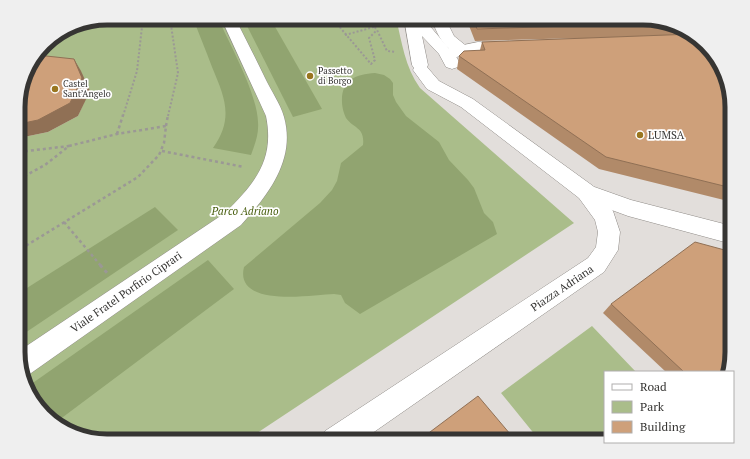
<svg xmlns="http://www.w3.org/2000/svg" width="750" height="459" font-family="'PT Serif',serif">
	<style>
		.green { fill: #aabd8a }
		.forest { fill: #91a470 }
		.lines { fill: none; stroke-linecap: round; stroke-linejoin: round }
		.street-casing { stroke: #908c88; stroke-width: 1 }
		.secondary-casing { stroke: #908c88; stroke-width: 1 }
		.primary-casing { stroke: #908c88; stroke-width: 1 }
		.path-far2 { stroke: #9b9895; stroke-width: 2; stroke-dasharray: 2 2; stroke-linecap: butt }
		.path-far1 { stroke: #9b9895; stroke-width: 2.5; stroke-dasharray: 3 3; stroke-linecap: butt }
		.path { stroke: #9b9895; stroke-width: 3; stroke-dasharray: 3.5 3.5; stroke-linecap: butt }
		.street { fill: #fff; fill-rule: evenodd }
		.secondary { fill: #fff; fill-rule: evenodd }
		.primary { fill: #fff; fill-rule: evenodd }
		.wall { fill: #b18a69 }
		.shaded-wall { fill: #907055 }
		.building { fill: #cea07a; stroke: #907055 }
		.poi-dot { fill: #997620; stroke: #fff; stroke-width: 1.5 }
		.labels { text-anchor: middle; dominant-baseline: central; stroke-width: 3.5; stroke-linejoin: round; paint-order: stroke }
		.far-poi-label { font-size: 9px; fill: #363533; stroke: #fff; text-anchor: start }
		.poi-label { font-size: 11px; fill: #363533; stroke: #fff; text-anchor: start }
		.park-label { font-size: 11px; font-style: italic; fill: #495f0f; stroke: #fff }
		.street-label { font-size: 11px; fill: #363533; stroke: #fff }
		.rim { fill: none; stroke: #363533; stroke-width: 5 }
	</style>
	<rect width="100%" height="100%" fill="#e2dedb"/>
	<g class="green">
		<path d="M107,18H396C402,43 405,67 420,88L574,223L245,441H107L58,426L33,401L19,364V138L48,132L78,116L89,91L39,67L53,37L73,25Z"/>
		<polygon points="592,326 636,372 605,372 605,438 602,441 540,441 501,393"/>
	</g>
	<g class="forest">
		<path d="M193,18H218C230,45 257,93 258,122C259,134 255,144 251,155L213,148C234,118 225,98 212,67C206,51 199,34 193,18Z"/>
		<polygon points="243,18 270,18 322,109 293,117"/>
		<path d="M375,73L384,75L390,79L393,83V95L396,102L406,116L439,142L449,160L468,180L474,188L484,213L493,222L497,234L360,314L345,303L341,295L334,294C311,295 234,308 244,267L320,203L332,190L337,181L341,163L363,145C365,127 354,129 346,118C344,114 342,107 342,102C341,81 355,74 375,73Z"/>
		<polygon points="155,207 178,230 19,337 19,293"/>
		<polygon points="208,260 234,289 55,423 33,401 27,387"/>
	</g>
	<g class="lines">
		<defs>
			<g id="street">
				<path d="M221,18H235C245,38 256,59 265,78C271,91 280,103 284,117C296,160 268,195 241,225L24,378L19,364V351L225,213C255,183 275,160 266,116Z"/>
				<path d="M431,18H445L454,36L470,49L468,52C446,58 437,33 431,18Z"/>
			</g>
			<g id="secondary">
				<polygon points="478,42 516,44 518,47 516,50 510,52 470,52 449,60 443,58 441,55 449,48"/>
				<polygon points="586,184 631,200 732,226 732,244 628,216 579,198 576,192 579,186"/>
			</g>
			<polygon id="primary" points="404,18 423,18 457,58 460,64 458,67 452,69 446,67 439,54 422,36 428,65 427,67 439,81 473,99 593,186 613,211 620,232 618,250 604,272 361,441 320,441 325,431 588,258 596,247 598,232 595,220 579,198 461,107 427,89 413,70 414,68 412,65"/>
		</defs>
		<use href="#street" class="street-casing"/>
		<use href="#secondary" class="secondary-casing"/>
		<use href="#primary" class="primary-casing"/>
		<g class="path-far2">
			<polyline points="332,18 371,64 375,60 369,38 377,30"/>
			<polyline points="367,18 377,30 387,51 396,52"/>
			<polyline points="143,20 170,19"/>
			<polyline points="345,35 374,27"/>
			<polyline points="123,116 137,71 143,18"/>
			<polyline points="168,116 178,73 170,18"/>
		</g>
		<g class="path-far1">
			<polyline points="166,126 168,115"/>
			<polyline points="117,134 123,115"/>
			<polyline points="162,151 244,167"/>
			<polyline points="19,152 69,146"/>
			<polyline points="19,179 45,165 69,146 117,134 166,126 164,143 159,155 138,177 19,250"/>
			<polyline points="64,222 101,266"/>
		</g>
		<polyline class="path" points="100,265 108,274"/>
		<use href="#street" class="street"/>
		<use href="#secondary" class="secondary"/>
		<use href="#primary" class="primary"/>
	</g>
	<g class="wall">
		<polygon points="466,18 643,18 692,33 720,62 732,101 732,202 599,169 457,69 459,56 480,50 482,42 578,38 475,41"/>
		<polygon points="611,304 727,372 666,372 603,313"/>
	</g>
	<g class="shaded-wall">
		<polygon points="53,37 39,67 34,59 48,40"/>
		<polygon points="74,59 81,71 90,91 78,116 48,132 19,138 19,124"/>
	</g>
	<g class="building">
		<polygon points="473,18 643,18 661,23 477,29"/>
		<polygon points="693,34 720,62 732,101 732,188 606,157 459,56 464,51 485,50 482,42"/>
		<polygon points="37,55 74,59 82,78 70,103 38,120 19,124 19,95 27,67"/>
		<polygon points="695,242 732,252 732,358 727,372 684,372 611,304"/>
		<polygon points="478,396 516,441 418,441"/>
	</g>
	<g class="poi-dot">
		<circle cx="310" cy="76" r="4"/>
		<circle cx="55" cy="89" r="4"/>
		<circle cx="640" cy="135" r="4"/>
	</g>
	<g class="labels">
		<g class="far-poi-label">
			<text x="318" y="71">Passetto<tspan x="318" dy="10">di Borgo</tspan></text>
			<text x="63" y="84">Castel<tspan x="63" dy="10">Sant’Angelo</tspan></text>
		</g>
		<g class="poi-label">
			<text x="648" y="135">LUMSA</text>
		</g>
		<g class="park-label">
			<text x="245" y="211">Parco Adriano</text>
		</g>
		<g class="street-label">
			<text transform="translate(562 288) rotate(-34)">Piazza Adriana</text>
			<text transform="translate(126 292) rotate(-35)">Viale Fratel Porfirio Ciprari</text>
		</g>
	</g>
	<path d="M0 0H750V459H0ZM107 25H643A82 82 0 0 1 725 107V352A82 82 0 0 1 643 434H107A82 82 0 0 1 25 352V107A82 82 0 0 1 107 25Z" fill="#efefef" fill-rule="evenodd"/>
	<path class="rim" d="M107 25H643A82 82 0 0 1 725 107V352A82 82 0 0 1 643 434H107A82 82 0 0 1 25 352V107A82 82 0 0 1 107 25Z"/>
	<rect x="604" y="371" width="130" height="72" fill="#ffffff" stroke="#afaead"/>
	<rect x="612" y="384" width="20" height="6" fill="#ffffff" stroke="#afaead"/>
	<text x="640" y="391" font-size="12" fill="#363533">Road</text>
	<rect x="612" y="401" width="20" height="12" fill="#aabd8a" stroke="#afaead"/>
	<text x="640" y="411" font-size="12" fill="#363533">Park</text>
	<rect x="612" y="421" width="20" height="12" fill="#cea07a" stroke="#afaead"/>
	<text x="640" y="431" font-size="12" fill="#363533">Building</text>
</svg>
